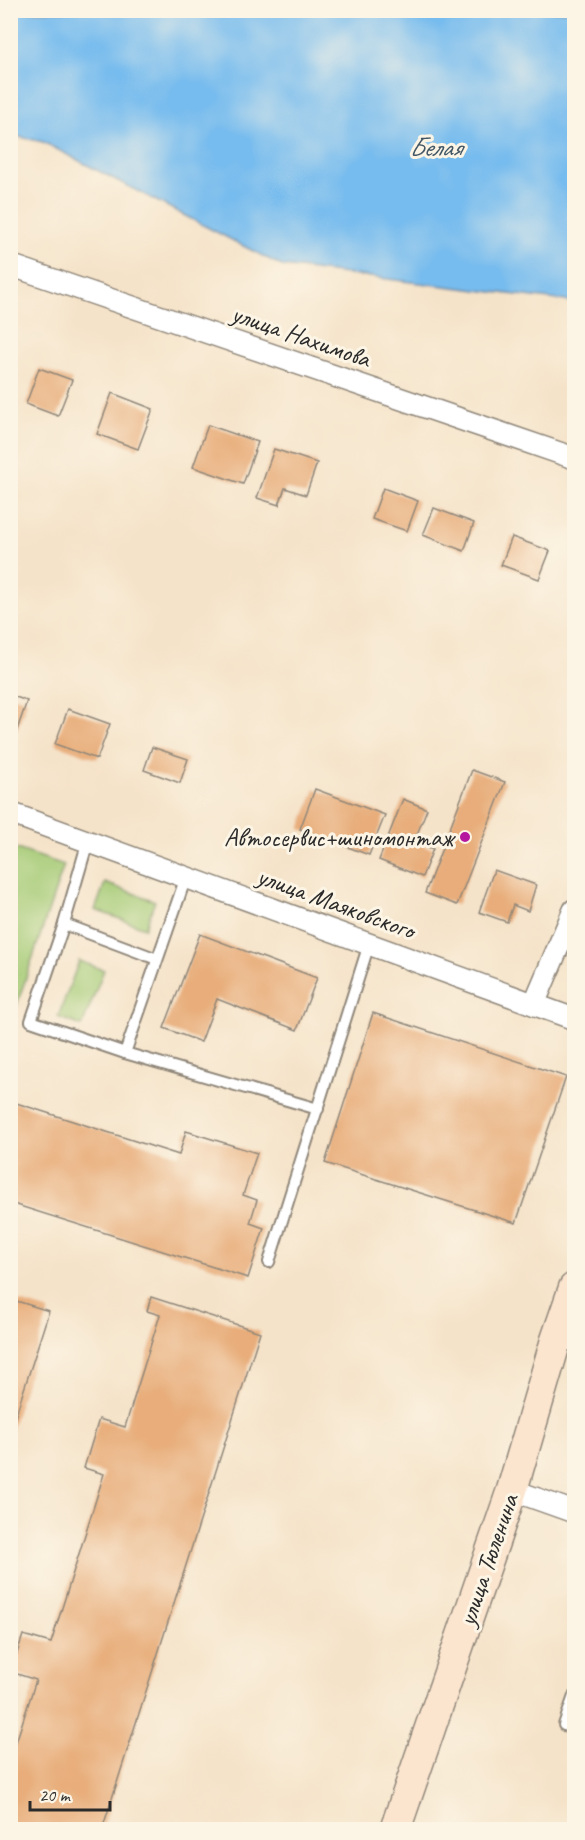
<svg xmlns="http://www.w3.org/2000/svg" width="585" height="1840" font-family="Caveat,sans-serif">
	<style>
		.green { fill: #a4ca75; stroke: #687a50; stroke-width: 1.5 }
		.water { fill: #77bcee; stroke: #51748c; stroke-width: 1.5 }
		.building { fill: #e8ad7a }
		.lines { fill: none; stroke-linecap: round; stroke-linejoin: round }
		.lane-casing { stroke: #90877a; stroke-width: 14 }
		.street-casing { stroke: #90877a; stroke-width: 24 }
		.secondary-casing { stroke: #90877a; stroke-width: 33 }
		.lane { stroke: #fff; stroke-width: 10 }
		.street { stroke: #fff; stroke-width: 21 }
		.secondary { stroke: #fce5cf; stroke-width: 30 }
		.poi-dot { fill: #b5179e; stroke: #fcf5e5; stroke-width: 2 }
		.labels { text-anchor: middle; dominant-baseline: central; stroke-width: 6; stroke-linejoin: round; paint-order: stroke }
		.street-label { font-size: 26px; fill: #2b2b2b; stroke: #fcf5e5 }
		.poi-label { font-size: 26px; fill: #2b2b2b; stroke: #fcf5e5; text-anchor: end }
		.water-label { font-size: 27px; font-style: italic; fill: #425666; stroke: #fcf5e5 }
	</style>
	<rect width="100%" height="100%" fill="#fcf5e5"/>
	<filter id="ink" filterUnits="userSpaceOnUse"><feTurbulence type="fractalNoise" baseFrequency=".0167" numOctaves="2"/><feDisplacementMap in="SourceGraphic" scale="12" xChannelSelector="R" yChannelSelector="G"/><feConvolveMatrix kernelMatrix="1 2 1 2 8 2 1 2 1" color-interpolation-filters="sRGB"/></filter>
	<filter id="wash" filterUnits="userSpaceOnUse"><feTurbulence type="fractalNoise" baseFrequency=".008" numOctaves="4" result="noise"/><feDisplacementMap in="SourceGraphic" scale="24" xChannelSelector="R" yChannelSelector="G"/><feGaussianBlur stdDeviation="1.35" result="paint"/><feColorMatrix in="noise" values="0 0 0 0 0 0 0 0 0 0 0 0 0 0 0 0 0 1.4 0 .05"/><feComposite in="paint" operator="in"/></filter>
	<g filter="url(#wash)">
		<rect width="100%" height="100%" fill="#f5e3c9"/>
		<g class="green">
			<polygon points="11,847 64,865 11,1022 10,847"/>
			<polygon points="105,883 155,901 145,928 95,910"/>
			<polygon points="79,961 104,970 82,1026 58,1017"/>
		</g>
		<polygon class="water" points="10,11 574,11 574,302 282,266 43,142 11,135"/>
		<g id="blocks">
			<g class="building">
				<polygon points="39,368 72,380 58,416 26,404"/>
				<polygon points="112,393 153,409 138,449 97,434"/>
				<polygon points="208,425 258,442 243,484 193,467"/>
				<polygon points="274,449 317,463 306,495 285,488 279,505 257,498"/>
				<polygon points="383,488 418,501 407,531 372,519"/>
				<polygon points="434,508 474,523 464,551 423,535"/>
				<polygon points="512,537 550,551 539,579 501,565"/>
				<polygon points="10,695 27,701 17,730 10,728"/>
				<polygon points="68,709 110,724 97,759 55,744"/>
				<polygon points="152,747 188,759 180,783 144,770"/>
				<polygon points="472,770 505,782 457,905 425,893"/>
				<polygon points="315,789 385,815 369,855 300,829"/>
				<polygon points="403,799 427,809 414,842 433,849 422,877 379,860"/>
				<polygon points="494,870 536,885 528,911 513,905 507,922 479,912"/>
				<polygon points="200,934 317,978 297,1030 217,999 201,1042 164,1028"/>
				<polygon points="373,1013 566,1077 516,1223 325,1163"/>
				<polygon points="10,1101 179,1155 186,1131 257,1153 243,1195 257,1200 250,1223 264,1228 248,1278 10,1203"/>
				<polygon points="151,1297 260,1332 102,1830 10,1830 10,1761 36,1680 11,1672 23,1635 51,1643 104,1474 84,1468 99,1419 125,1427 160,1315 147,1311"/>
				<polygon points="10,1299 49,1311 11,1430 10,1429"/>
			</g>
		</g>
	</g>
	<g filter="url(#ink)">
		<use href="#blocks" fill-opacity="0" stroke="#90877a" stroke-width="1.5"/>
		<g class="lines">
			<defs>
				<g id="lane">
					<polyline points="88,841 64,924 31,1021 125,1053"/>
					<polyline points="186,877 125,1053 318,1109"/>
					<polyline points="64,924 157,959"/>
					<polyline points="269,1262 369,944"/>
					<polyline points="557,1340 574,1346"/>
					<polyline points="574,1696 564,1725 574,1728"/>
				</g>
				<g id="street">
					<polyline points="10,265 574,458"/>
					<polyline points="10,813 574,1019"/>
					<polyline points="534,1004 574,910"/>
					<polyline points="512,1490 574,1512"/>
				</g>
				<polyline id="secondary" points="395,1830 512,1490 556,1340 574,1288"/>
			</defs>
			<use href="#lane" class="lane-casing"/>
			<use href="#street" class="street-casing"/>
			<use href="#secondary" class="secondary-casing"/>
			<use href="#lane" class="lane"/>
			<use href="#street" class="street"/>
			<use href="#secondary" class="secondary"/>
		</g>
	</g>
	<circle class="poi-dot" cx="465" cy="837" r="6"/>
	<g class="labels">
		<g class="street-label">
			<text transform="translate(301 336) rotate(19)">улица Нахимова</text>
			<text transform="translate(336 903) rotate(20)">улица Маяковского</text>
			<text transform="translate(488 1560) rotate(-71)">улица Тюленина</text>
		</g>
		<g class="poi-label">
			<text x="453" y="837">Автосервис+шиномонтаж</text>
		</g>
		<g class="water-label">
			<text x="435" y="147">Белая</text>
		</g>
	</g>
	<rect width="585" height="1840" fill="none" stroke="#fcf5e5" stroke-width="36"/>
	<path d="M30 1801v9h80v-9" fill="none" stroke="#2b2b2b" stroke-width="3"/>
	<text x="39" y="1801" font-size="18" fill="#2b2b2b" stroke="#fcf5e5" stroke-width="4.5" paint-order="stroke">20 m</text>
</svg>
